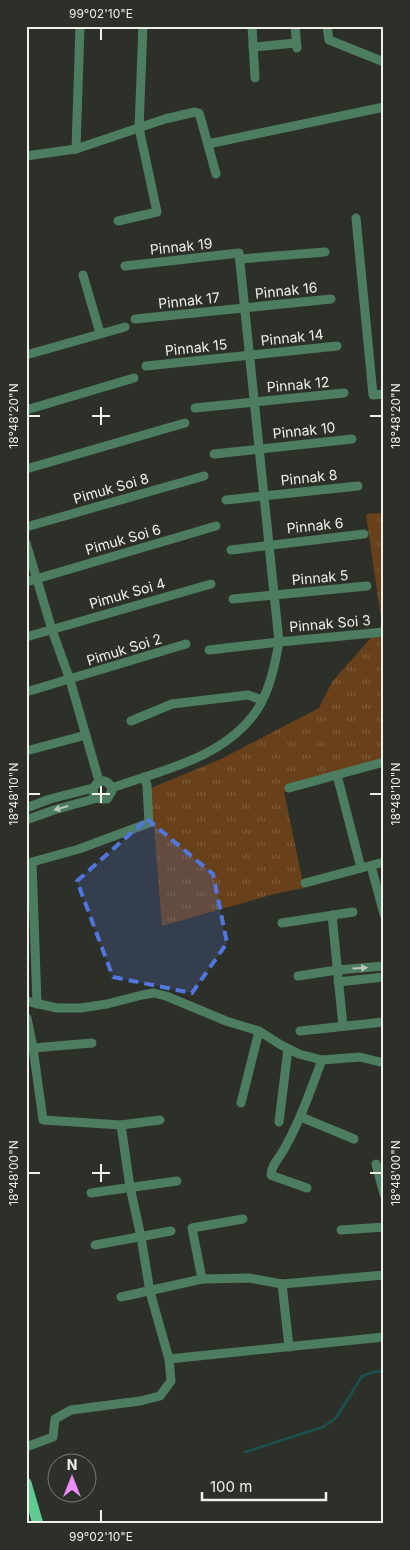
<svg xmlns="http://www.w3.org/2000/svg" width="410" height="1550" font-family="Inter,sans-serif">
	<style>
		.grass { fill: url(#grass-tufts) }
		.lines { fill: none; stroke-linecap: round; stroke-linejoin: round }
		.stream { stroke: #1b514e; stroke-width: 2.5 }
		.minor { stroke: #4d7d61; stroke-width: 9 }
		.major { stroke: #5fcb91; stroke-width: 11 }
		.oneway { fill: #b6c8bb }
		.marked { fill: #5176dd; fill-opacity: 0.2; stroke: #5176dd; stroke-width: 4; stroke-dasharray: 10 6; stroke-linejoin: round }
		.ticks { fill: none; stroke: #eef0eb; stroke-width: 2 }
		.labels { text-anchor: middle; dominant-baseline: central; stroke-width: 4.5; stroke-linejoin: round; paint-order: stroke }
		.street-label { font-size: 14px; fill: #eef0eb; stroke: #2d3029 }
		.neatline { fill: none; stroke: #eef0eb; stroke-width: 2 }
		.ticks-label { font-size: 12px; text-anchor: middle; fill: #eef0eb }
	</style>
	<defs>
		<pattern id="grass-tufts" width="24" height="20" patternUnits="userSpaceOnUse" patternTransform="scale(1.25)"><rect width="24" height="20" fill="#684019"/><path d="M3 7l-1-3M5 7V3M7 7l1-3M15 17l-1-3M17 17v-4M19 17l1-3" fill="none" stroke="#7e5c3b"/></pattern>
	</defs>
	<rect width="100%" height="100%" fill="#2d3029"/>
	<polygon class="grass" points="383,513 384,765 284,792 304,888 274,894 162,926 151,788 221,759 319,708 332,682 382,625 366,514"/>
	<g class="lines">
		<polyline class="stream" points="245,1452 323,1427 336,1418 362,1376 374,1372 384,1371"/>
		<g class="minor">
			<polyline points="252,26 255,78"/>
			<polyline points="295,26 297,48"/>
			<polyline points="327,26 329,40 384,62"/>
			<polyline points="253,47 296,43"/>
			<polyline points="208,144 384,107"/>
			<polyline points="76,149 80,26"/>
			<polyline points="26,156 76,149 165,119 195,112 199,113 200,116 216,174"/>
			<polyline points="356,218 373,395 384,394"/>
			<polyline points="118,221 157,212 139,128 143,26"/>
			<polyline points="240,259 325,252"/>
			<polyline points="83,275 100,333"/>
			<polyline points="135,319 331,299"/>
			<polyline points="26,355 125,327"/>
			<polyline points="146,366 337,346"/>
			<polyline points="195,408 344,393"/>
			<polyline points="26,410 134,378"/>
			<polyline points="214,454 352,439"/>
			<polyline points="26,469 185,423"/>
			<polyline points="226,500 358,486"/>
			<polyline points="26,527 204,476"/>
			<polyline points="26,543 52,630 70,680 99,781"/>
			<polyline points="231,550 364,534"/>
			<polyline points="26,582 216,526"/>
			<polyline points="233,599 367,586"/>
			<polyline points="26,637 211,584"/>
			<polyline points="209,650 279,642 384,632"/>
			<polyline points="26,692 186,644"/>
			<polyline points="131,721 172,704 248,695 262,700"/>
			<polyline points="26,751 86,735"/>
			<polyline points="337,775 361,868"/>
			<path d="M112,788C162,770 225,758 257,710C270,690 275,664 279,642L239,253L125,266"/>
			<polyline points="289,788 384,762"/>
			<path d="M26,808L50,799L93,788L99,781C107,780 111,784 112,791L107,799H100L94,795L93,788"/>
			<polyline points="26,820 54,810 97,798"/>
			<polyline points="371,866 384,914"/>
			<polyline points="305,883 384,862"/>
			<polyline points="332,915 343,1026"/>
			<polyline points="282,923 353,912"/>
			<polyline points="298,976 337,970 384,966"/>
			<polyline points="338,982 384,977"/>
			<polyline points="26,1001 57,1008 81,1008 107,1004 142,995 154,993 166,996 226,1021 259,1031 281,1045 299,1054 322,1060 360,1057 384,1063"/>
			<polyline points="37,1004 32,862 79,849 149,823 147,785 144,777"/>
			<polyline points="27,1018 33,1048 43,1120 121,1125 160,1120"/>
			<polyline points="300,1031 384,1022"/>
			<polyline points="33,1048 92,1043"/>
			<polyline points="241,1103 259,1031"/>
			<polyline points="301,1117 354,1139"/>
			<polyline points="279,1122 288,1049"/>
			<polyline points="376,1164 384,1194"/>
			<path d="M307,1188L273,1176L271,1175C271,1166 279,1158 283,1151C300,1122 310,1091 322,1060"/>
			<polyline points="91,1193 177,1181"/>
			<polyline points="341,1230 384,1227"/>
			<polyline points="95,1245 171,1231"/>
			<polyline points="202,1279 192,1228 243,1219"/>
			<polyline points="282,1284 289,1347"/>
			<polyline points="121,1297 202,1279 249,1278 282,1284 384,1275"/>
			<polyline points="169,1359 384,1337"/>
			<polyline points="26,1447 53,1437 55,1419 71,1410 140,1401 160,1396 171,1381 169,1359 150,1292 141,1237 130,1187 121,1125"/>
		</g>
		<polyline class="major" points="26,1483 38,1524"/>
	</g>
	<defs><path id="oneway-solid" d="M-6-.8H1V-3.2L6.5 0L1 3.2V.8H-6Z" transform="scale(1.25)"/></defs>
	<g class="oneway">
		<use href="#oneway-solid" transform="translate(61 808) rotate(164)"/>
		<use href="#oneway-solid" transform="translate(360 968) rotate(-4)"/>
	</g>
	<path class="marked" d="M147,819L213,874L227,943L192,993L113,977L77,881Z"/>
	<path class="ticks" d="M101,28V40M101,407V425M28,416H40M92,416H110M370,416H382M101,786V803M28,794H40M92,794H110M370,794H382M101,1164V1182M28,1173H40M92,1173H110M370,1173H382M101,1510V1522"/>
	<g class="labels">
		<g class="street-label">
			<text transform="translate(181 246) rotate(-6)">Pinnak 19</text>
			<text transform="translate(286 290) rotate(-6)">Pinnak 16</text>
			<text transform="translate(189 300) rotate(-6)">Pinnak 17</text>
			<text transform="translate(292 337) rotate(-6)">Pinnak 14</text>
			<text transform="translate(196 347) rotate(-6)">Pinnak 15</text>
			<text transform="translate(298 384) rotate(-5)">Pinnak 12</text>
			<text transform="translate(304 430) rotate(-6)">Pinnak 10</text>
			<text transform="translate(309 477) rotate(-6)">Pinnak 8</text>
			<text transform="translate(111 488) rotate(-16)">Pimuk Soi 8</text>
			<text transform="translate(315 525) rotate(-6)">Pinnak 6</text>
			<text transform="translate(123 539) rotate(-16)">Pimuk Soi 6</text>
			<text transform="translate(320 577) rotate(-5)">Pinnak 5</text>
			<text transform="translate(127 593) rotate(-16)">Pimuk Soi 4</text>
			<text transform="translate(330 623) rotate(-5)">Pinnak Soi 3</text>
			<text transform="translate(124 649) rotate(-17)">Pimuk Soi 2</text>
		</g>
	</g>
	<rect width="410" height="1550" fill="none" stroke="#2d3029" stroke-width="55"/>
	<g transform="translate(72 1478)"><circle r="24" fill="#2d3029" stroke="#7a7d77"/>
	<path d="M0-4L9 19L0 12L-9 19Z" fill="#ef8bf7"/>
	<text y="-8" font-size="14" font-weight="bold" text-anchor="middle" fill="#eef0eb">N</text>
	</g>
	<path d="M202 1492v8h124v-8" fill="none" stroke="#eef0eb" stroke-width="2.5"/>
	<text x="210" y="1492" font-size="15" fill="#eef0eb" stroke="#2d3029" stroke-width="4" paint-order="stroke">100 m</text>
	<rect x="28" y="28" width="354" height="1494" class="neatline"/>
	<g class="ticks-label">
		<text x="101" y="18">99°02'10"E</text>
		<text transform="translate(14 416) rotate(-90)" y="4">18°48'20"N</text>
		<text transform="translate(396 416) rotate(-90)" y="4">18°48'20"N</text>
		<text transform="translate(14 794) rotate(-90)" y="4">18°48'10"N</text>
		<text transform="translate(396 794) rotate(-90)" y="4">18°48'10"N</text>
		<text transform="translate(14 1173) rotate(-90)" y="4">18°48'00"N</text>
		<text transform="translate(396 1173) rotate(-90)" y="4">18°48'00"N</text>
		<text x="101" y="1541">99°02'10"E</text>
	</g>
</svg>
